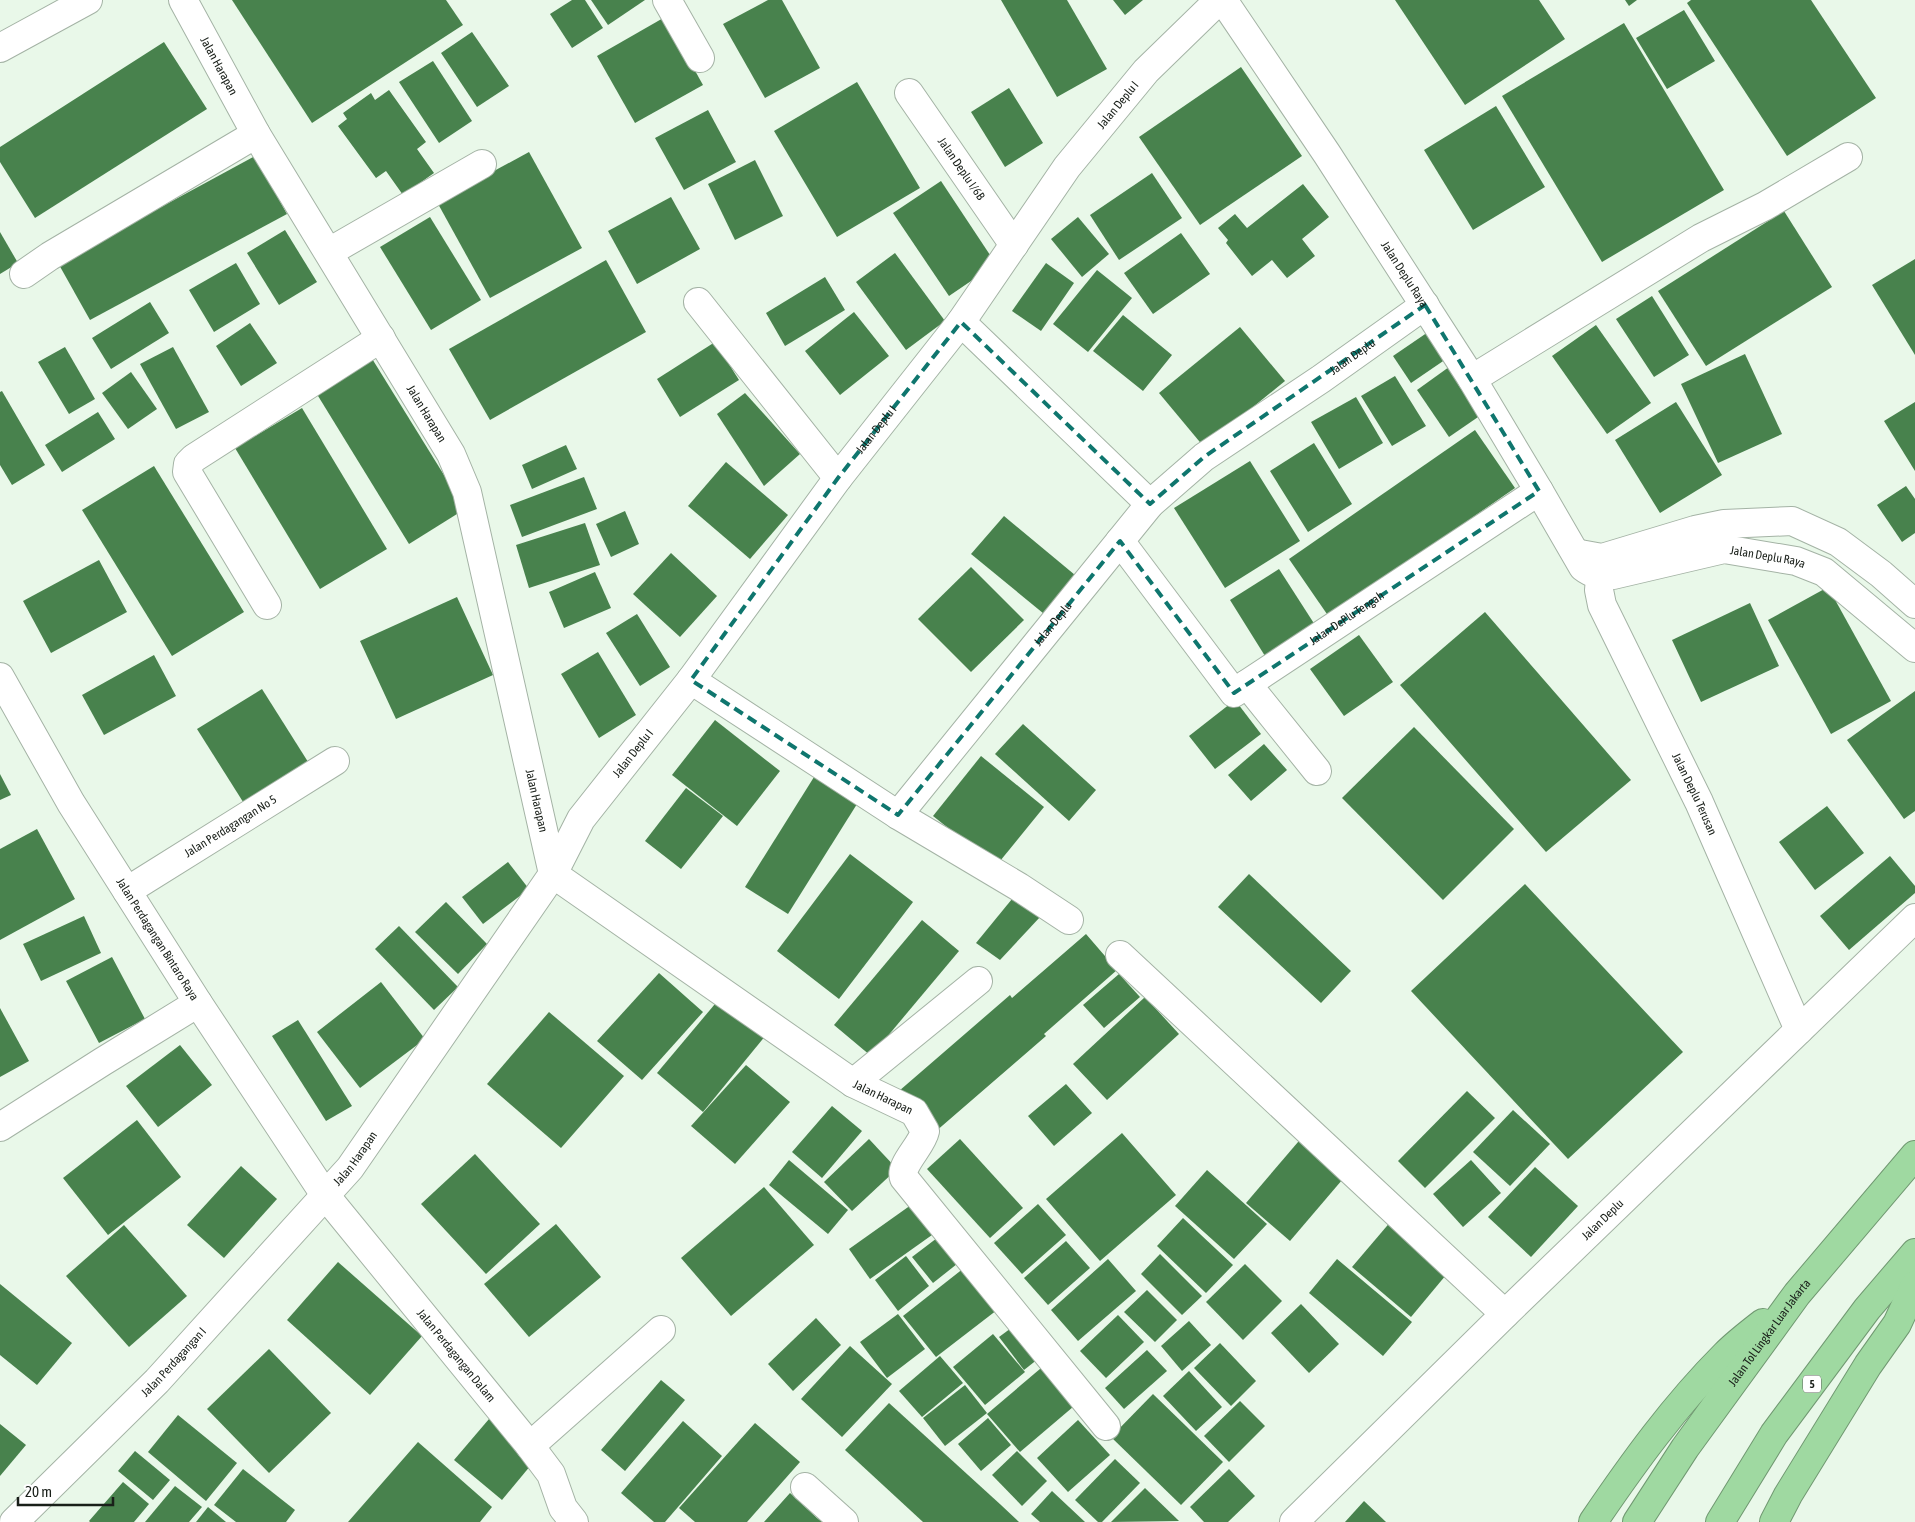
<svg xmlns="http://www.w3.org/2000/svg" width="1915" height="1522" font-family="'Asap Condensed',sans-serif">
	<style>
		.building { fill: #48824d }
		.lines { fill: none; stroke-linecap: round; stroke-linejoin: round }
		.street-casing { stroke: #a4b3a5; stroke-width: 30 }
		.secondary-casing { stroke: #a4b3a5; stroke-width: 30 }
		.highway-casing { stroke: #709871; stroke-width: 30 }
		.street { stroke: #fff; stroke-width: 28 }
		.secondary { stroke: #fff; stroke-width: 28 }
		.highway { stroke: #9fd9a1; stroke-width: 28 }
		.marked { fill: none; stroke: #0f766e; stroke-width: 4; stroke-dasharray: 10 6; stroke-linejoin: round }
		.labels { text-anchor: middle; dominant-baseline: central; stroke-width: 4.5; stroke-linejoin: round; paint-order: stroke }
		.shield { fill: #fff; stroke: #5e625e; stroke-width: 1 }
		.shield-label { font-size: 11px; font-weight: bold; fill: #191f19 }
		.street-label { font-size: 12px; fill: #191f19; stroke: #fff }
	</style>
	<rect width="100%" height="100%" fill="#e9f8e9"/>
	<g class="building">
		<polygon points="232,0 446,0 463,25 312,123"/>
		<polygon points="572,0 585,0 603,28 572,48 550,14"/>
		<polygon points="591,0 645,0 608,25"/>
		<polygon points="768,0 782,0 820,68 765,98 723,24"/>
		<polygon points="1001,0 1067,0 1107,69 1057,97"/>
		<polygon points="1113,0 1143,0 1125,15"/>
		<polygon points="1395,0 1539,0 1565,39 1465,105"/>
		<polygon points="1625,0 1637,0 1629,6"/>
		<polygon points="1691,0 1811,0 1876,98 1787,156 1687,3"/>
		<polygon points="1684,10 1715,61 1667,89 1636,38"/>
		<polygon points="665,17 703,85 635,123 597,56"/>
		<polygon points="1624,23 1724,190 1602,262 1502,96"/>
		<polygon points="472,32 509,86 477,107 441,53"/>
		<polygon points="164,42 207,109 35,218 0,162 0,147"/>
		<polygon points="433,61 472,121 439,143 399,82"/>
		<polygon points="1241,67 1302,156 1200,225 1139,137"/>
		<polygon points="857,82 920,188 837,237 774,131"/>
		<polygon points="1009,88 1043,143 1005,167 971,112"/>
		<polygon points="389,90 426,142 417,149 434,173 403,195 386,171 376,178 338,126 347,119 343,113 371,93 375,100"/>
		<polygon points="1496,106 1545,187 1473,230 1424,150"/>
		<polygon points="708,110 736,162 684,190 655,138"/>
		<polygon points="529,152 582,248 490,298 437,202"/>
		<polygon points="255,156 287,214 90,320 58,263"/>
		<polygon points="755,160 783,216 735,240 708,184"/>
		<polygon points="1152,173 1182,218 1119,260 1090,215"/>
		<polygon points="941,181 996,264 949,296 893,213"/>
		<polygon points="1303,184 1329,217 1302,239 1315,256 1287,278 1272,260 1252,276 1226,243 1228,240 1218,228 1235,214 1247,228"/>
		<polygon points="671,197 700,249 637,284 608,231"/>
		<polygon points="1784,211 1832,287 1706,366 1658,291"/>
		<polygon points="430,217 481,300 431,330 380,247"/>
		<polygon points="1078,217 1109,254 1082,277 1051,239"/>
		<polygon points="285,230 317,282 279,305 247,253"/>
		<polygon points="0,232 18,263 0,274"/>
		<polygon points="1181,233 1210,274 1153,314 1124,273"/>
		<polygon points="895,253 945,321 906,350 856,282"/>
		<polygon points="1915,259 1915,355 1872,285"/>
		<polygon points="606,260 646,332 490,420 449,349"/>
		<polygon points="236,263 260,304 214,332 189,290"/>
		<polygon points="1046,263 1074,283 1041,331 1012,311"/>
		<polygon points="1097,270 1132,298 1088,352 1053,324"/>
		<polygon points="825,277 845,310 785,346 766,313"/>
		<polygon points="1652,296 1689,355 1654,377 1616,319"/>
		<polygon points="150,302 169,333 111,369 92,338"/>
		<polygon points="854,312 889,356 840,395 805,351"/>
		<polygon points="1123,315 1172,355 1143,391 1093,351"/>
		<polygon points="250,323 277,363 241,386 216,346"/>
		<polygon points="1596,325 1651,403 1607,434 1552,356"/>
		<polygon points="1240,327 1285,381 1204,447 1159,393"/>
		<polygon points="1434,328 1452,355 1411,383 1393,356"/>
		<polygon points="715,342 739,380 680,417 657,379"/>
		<polygon points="65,347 95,399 69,414 38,362"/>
		<polygon points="173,347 209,412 176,429 140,364"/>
		<polygon points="1745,354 1782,434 1718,463 1681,384"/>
		<polygon points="371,357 465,509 409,544 315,391"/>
		<polygon points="1449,367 1481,415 1449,437 1417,390"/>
		<polygon points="131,372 157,409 128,429 102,393"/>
		<polygon points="1395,376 1426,426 1392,446 1361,396"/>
		<polygon points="2,391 45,465 12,485 0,465 0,392"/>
		<polygon points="745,393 800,454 764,486 717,414"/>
		<polygon points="1356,397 1383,443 1339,469 1311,422"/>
		<polygon points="1676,402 1722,475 1660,513 1615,440"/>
		<polygon points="1915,402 1915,471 1884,421"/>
		<polygon points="302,408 387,549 320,589 235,448"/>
		<polygon points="98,412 115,439 62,472 45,445"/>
		<polygon points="1475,430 1515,488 1329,617 1289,559"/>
		<polygon points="1314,443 1352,504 1308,532 1270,471"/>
		<polygon points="566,445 577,469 532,489 522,465"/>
		<polygon points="1250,461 1300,541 1225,588 1174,508"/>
		<polygon points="726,462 788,515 750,559 688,506"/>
		<polygon points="154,466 244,612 172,656 82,510"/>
		<polygon points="584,477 597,509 522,537 510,505"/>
		<polygon points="1906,486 1915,499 1915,533 1902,542 1877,505"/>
		<polygon points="625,511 639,544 611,557 596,524"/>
		<polygon points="1004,516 1081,580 1049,618 971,554"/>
		<polygon points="585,523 600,565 529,588 516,545"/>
		<polygon points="671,553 717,596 680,637 633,594"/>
		<polygon points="99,560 127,612 51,653 23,601"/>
		<polygon points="971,567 1024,620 971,672 918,619"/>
		<polygon points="1279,569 1315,625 1265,656 1230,600"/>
		<polygon points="595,572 611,608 564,628 549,592"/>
		<polygon points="1828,587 1891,701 1831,734 1768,620"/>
		<polygon points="457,597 493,675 396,719 360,641"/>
		<polygon points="1750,603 1779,666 1701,702 1672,640"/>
		<polygon points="1485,612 1631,780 1546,852 1400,685"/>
		<polygon points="637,614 670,667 640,686 606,633"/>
		<polygon points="1359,635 1393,682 1344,716 1310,669"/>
		<polygon points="598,652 636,715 599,738 561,674"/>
		<polygon points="154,655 176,696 104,735 82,695"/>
		<polygon points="262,689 310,765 245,805 197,729"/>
		<polygon points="1915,691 1915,811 1904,819 1847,740"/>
		<polygon points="1235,700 1261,734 1215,769 1189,736"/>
		<polygon points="715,720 780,771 737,826 672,775"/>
		<polygon points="1023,724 1096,790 1069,821 995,754"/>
		<polygon points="1414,727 1514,829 1443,900 1342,798"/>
		<polygon points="1264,744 1287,770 1251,801 1228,775"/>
		<polygon points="981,756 1044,807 996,866 933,816"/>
		<polygon points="0,774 11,795 0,800"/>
		<polygon points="814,777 857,804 788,914 745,887"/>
		<polygon points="686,788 723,816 681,869 645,841"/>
		<polygon points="1827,806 1864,853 1815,890 1779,842"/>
		<polygon points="37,829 75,899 0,940 0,849"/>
		<polygon points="850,854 913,902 839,999 777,951"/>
		<polygon points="1890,856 1915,886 1915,893 1849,950 1820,916"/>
		<polygon points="508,862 529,889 483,924 462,897"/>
		<polygon points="1249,874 1351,971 1321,1003 1218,907"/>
		<polygon points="1525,884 1683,1052 1568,1159 1411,991"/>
		<polygon points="1012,899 1041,916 1000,960 976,943"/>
		<polygon points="446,902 487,944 458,974 415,932"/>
		<polygon points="84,916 101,953 41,981 23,944"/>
		<polygon points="922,920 959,951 871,1056 834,1025"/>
		<polygon points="399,926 458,987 434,1010 375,949"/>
		<polygon points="1086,934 1117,970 1044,1034 1046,1036 935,1132 899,1091 1010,995 1012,998"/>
		<polygon points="112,957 145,1019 99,1043 66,981"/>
		<polygon points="659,973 703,1012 642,1080 597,1041"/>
		<polygon points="1119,974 1140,997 1104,1028 1083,1005"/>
		<polygon points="381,982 425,1039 360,1088 317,1032"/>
		<polygon points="1145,997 1179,1034 1107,1100 1073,1064"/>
		<polygon points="720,998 766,1035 703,1112 657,1073"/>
		<polygon points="0,1008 29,1061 0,1077"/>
		<polygon points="549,1012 624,1076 561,1148 487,1084"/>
		<polygon points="298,1020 352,1106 326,1121 272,1036"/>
		<polygon points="180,1045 212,1085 158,1127 126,1086"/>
		<polygon points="746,1065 790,1102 735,1164 691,1126"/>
		<polygon points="1066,1084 1092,1113 1054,1146 1028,1116"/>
		<polygon points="1467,1091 1495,1118 1425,1188 1398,1161"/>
		<polygon points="832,1106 862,1131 822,1178 792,1152"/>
		<polygon points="1513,1110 1550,1144 1510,1186 1473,1152"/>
		<polygon points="137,1120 181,1177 108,1235 63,1178"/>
		<polygon points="1122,1133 1176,1195 1100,1261 1046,1199"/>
		<polygon points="1304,1135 1348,1173 1290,1241 1246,1203"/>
		<polygon points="869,1139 897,1169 852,1211 824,1182"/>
		<polygon points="960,1139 1023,1208 990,1238 927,1169"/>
		<polygon points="475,1154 540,1224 486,1274 421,1204"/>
		<polygon points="789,1160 848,1210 828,1234 769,1185"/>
		<polygon points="1471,1160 1501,1193 1463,1227 1433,1194"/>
		<polygon points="241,1166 277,1199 224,1258 187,1225"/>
		<polygon points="1535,1167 1578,1206 1531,1257 1488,1217"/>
		<polygon points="1207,1170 1267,1224 1234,1259 1175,1206"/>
		<polygon points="764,1187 814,1245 731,1316 681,1258"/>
		<polygon points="1038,1204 1066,1235 1022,1274 994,1243"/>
		<polygon points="911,1205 932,1235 870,1279 849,1249"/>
		<polygon points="1183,1218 1233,1265 1206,1293 1157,1246"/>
		<polygon points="1392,1220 1451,1269 1411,1317 1352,1267"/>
		<polygon points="556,1224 601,1277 529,1337 484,1284"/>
		<polygon points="124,1225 187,1296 129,1347 66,1276"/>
		<polygon points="941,1235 962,1260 933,1283 912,1257"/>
		<polygon points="1066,1241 1090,1268 1048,1305 1024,1278"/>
		<polygon points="1160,1254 1202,1296 1182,1315 1141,1274"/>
		<polygon points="906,1256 929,1286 898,1311 875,1280"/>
		<polygon points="1108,1259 1136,1291 1078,1341 1051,1310"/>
		<polygon points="1337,1259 1412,1322 1383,1356 1309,1293"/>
		<polygon points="338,1262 422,1336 370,1395 287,1320"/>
		<polygon points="1245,1264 1282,1301 1243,1340 1206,1302"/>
		<polygon points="964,1268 997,1310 936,1357 903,1316"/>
		<polygon points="0,1284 72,1343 37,1385 0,1355"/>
		<polygon points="1147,1290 1177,1320 1155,1342 1124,1312"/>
		<polygon points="1301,1304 1339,1344 1309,1373 1271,1333"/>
		<polygon points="898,1314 925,1349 887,1378 860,1342"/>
		<polygon points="1118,1315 1144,1342 1106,1378 1080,1351"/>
		<polygon points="816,1318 841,1345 793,1391 768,1364"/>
		<polygon points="1189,1321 1211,1345 1182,1371 1161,1346"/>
		<polygon points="1018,1323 1043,1355 1024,1370 999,1337"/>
		<polygon points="993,1334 1025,1372 985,1405 953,1367"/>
		<polygon points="1220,1343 1256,1381 1231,1406 1194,1368"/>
		<polygon points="850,1346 892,1384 842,1437 801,1399"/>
		<polygon points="269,1349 331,1413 269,1473 207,1409"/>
		<polygon points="1147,1350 1167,1371 1124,1409 1105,1388"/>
		<polygon points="940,1356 963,1383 922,1417 899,1391"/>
		<polygon points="1047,1363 1080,1401 1020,1452 987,1414"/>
		<polygon points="1189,1371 1222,1407 1196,1431 1163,1396"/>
		<polygon points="661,1380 685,1400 625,1471 601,1450"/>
		<polygon points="965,1385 987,1413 945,1446 923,1418"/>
		<polygon points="1153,1394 1223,1462 1181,1505 1111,1437"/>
		<polygon points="1240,1401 1265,1426 1229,1462 1204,1436"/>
		<polygon points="889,1403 1001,1505 1019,1522 923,1522 845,1450"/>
		<polygon points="178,1415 237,1463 206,1501 148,1452"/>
		<polygon points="988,1418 1011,1445 981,1471 958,1444"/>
		<polygon points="489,1419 536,1459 502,1500 454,1460"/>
		<polygon points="1078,1420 1110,1455 1068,1492 1037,1458"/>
		<polygon points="683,1421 722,1456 665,1522 654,1522 621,1493"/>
		<polygon points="755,1423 800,1462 747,1522 695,1522 679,1508"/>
		<polygon points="0,1424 26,1445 0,1476"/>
		<polygon points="418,1442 492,1507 480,1522 348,1522"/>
		<polygon points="135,1451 170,1480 153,1500 118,1471"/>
		<polygon points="1017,1451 1047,1481 1022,1506 992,1475"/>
		<polygon points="1115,1459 1140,1483 1102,1522 1098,1522 1075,1500"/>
		<polygon points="243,1469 295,1510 286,1522 236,1522 214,1505"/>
		<polygon points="1229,1469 1255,1496 1228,1522 1204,1522 1190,1507"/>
		<polygon points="123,1482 149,1504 134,1522 90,1522 89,1521"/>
		<polygon points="175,1486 202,1507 189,1522 145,1522"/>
		<polygon points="1145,1488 1179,1521 1111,1522"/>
		<polygon points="1052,1491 1085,1522 1040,1522 1031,1514"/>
		<polygon points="790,1493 817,1518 822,1522 764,1522"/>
		<polygon points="1364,1501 1386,1522 1345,1522"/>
		<polygon points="208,1507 226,1522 196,1522"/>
	</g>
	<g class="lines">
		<defs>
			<g id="street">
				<path id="s1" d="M183,0L256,134L451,454L467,492L553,874L853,1083L914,1112L925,1131C922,1146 899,1165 904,1178L1106,1426"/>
				<polyline points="667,0 700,58"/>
				<path id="s2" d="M909,93L1014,245"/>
				<polyline points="329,252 482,164"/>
				<polyline points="24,274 50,256 256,134"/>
				<polyline points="698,302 838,478"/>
				<polyline points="961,322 1150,504"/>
				<polyline points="1472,379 1701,238 1765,206 1848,157"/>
				<polyline points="1120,541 1234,693 1247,684"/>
				<path id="s3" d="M1602,558L1599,590L1602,605L1699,802L1799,1030"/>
				<polyline points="267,605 187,472 188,464 194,458 381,338"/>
				<path id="s4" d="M0,677L71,803L198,1003L325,1195L530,1446L551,1474L563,1508L574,1522"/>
				<polyline points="691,680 898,815 1019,887 1069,920"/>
				<path id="s5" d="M1317,771L1247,684L1539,491"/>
				<path id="s6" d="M898,815L1150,504L1204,457L1321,379L1425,305"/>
				<path id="s7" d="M127,891L335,761"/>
				<polyline points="1120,955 1505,1314"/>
				<polyline points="853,1083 978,981"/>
				<polyline points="0,1127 102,1062 198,1003"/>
				<polyline points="530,1446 661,1330"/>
				<polyline points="805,1487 844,1522"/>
				<path id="s8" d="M14,1522L157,1381L350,1168L553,874L581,819L691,680L838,478L961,322L1067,167L1146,71L1219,0"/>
				<path id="s9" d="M1294,1522L1505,1314L1915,918"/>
			</g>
			<g id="secondary">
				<path id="s10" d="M1223,0L1327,154L1472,379L1539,491L1583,567C1593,575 1601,575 1613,575L1724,549L1796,561L1824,572L1915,648"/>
				<polyline points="0,48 88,0"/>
				<polyline points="1580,554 1602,558 1695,530 1724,524 1792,521 1838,542 1881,574 1915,604"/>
			</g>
			<g id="highway">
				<path d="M1593,1522C1633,1463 1675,1405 1725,1355C1737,1343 1750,1333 1763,1323"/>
				<path id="s11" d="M1637,1522L1685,1448L1797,1294L1915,1155"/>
				<polyline points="1720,1522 1774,1434 1867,1309 1915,1253"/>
				<polyline points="1774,1522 1788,1495 1868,1365 1897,1324 1915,1285"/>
			</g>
		</defs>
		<use href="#street" class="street-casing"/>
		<use href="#secondary" class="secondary-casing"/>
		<use href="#highway" class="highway-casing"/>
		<use href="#street" class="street"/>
		<use href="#secondary" class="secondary"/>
		<use href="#highway" class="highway"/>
	</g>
	<path class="marked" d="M1425,305L1539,491L1234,693L1120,541L898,815L691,680L838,478L961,322L1150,504L1204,457Z"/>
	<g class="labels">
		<rect class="shield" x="1803" y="1375.5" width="18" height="17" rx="4"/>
		<g class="shield-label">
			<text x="1812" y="1384">5</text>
		</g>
		<g class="street-label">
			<text stroke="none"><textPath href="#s1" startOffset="75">Jalan Harapan</textPath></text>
			<text stroke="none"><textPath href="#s8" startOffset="1801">Jalan Deplu I</textPath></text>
			<text stroke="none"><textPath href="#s2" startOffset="92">Jalan Deplu I/6B</textPath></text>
			<text stroke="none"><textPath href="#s10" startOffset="329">Jalan Deplu Raya</textPath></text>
			<text stroke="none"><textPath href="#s6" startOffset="651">Jalan Deplu</textPath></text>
			<text stroke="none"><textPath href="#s1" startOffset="480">Jalan Harapan</textPath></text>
			<text stroke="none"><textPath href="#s8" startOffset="1396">Jalan Deplu I</textPath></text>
			<text stroke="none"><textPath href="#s10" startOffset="862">Jalan Deplu Raya</textPath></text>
			<text stroke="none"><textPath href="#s5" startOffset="231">Jalan DePlu Tengah</textPath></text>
			<text stroke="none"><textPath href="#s6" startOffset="246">Jalan Deplu</textPath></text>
			<text stroke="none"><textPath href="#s8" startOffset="991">Jalan Deplu I</textPath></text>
			<text stroke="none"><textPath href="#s3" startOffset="258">Jalan Deplu Terusan</textPath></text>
			<text stroke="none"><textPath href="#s1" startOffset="885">Jalan Harapan</textPath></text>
			<text stroke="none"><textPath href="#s7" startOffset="122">Jalan Perdagangan No 5</textPath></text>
			<text stroke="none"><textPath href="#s4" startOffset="306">Jalan Perdagangan Bintaro Raya</textPath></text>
			<text stroke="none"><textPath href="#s1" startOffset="1359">Jalan Harapan</textPath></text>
			<text stroke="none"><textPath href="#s8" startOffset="499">Jalan Harapan</textPath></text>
			<text stroke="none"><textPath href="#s9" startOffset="432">Jalan Deplu</textPath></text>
			<text stroke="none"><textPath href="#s11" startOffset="231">Jalan Tol Lingkar Luar Jakarta</textPath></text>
			<text stroke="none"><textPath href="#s4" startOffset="819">Jalan Perdagangan Dalam</textPath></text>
			<text stroke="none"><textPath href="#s8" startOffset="226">Jalan Perdagangan I</textPath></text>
		</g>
	</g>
	<path d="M18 1497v8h95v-8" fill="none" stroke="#191f19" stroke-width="2.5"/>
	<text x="25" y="1497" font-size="15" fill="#191f19" stroke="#ffffff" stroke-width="4" paint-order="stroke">20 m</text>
</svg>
